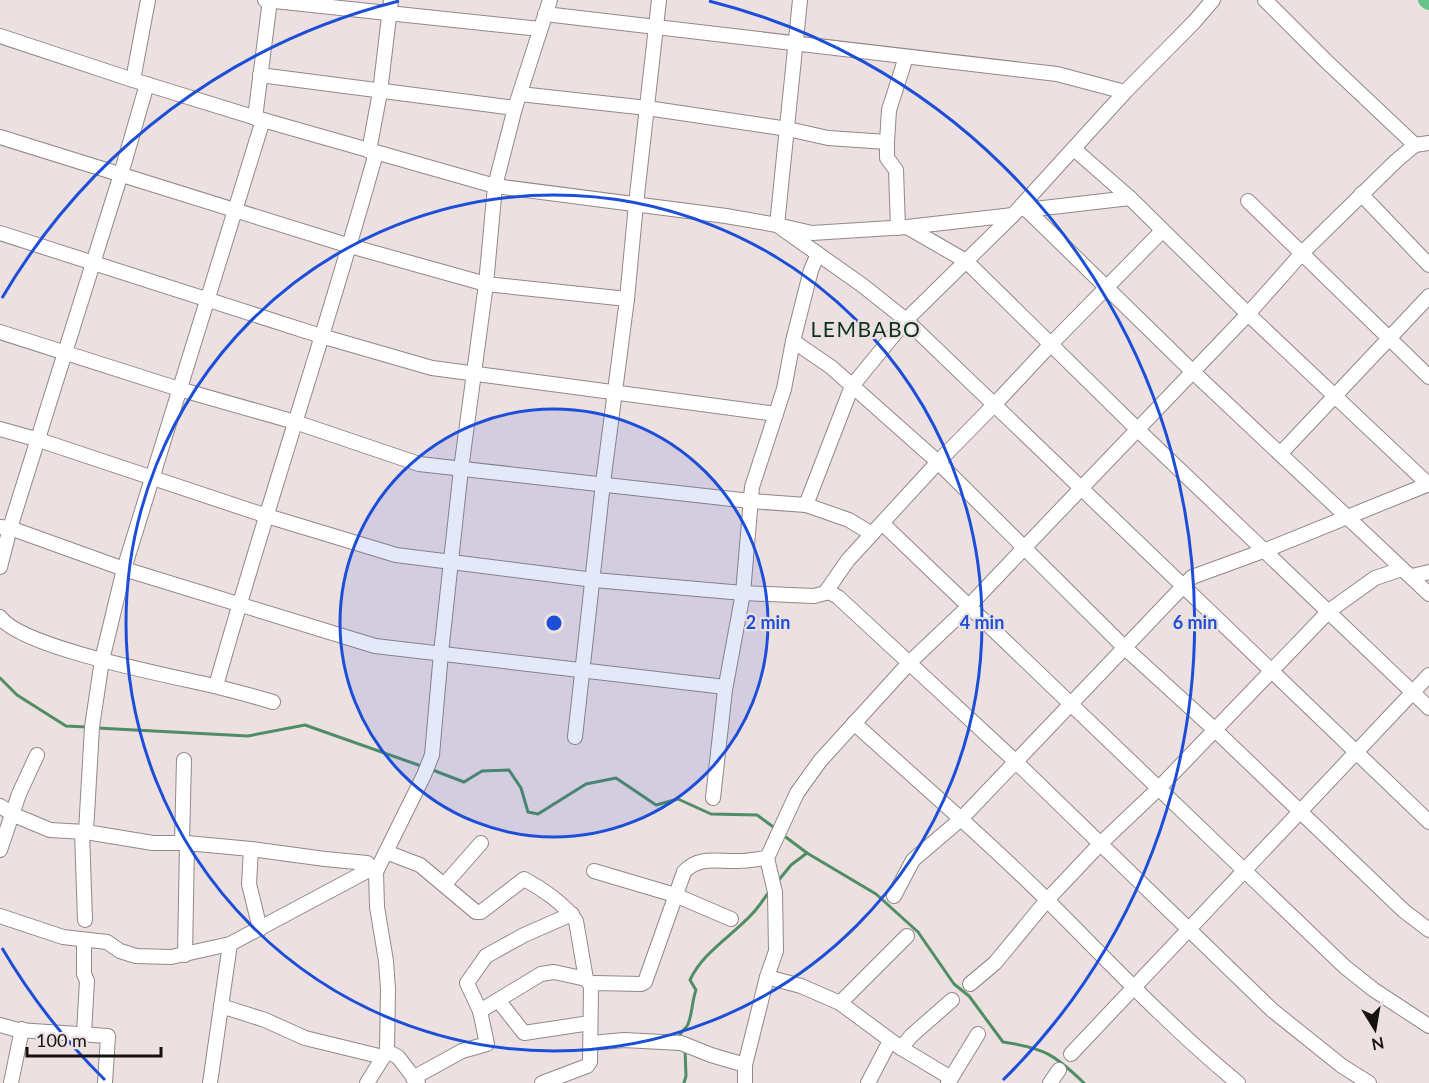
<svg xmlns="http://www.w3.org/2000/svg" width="1429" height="1083" font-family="Lato,sans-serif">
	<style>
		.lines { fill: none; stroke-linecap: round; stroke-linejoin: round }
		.stream { stroke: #4f8e65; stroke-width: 3 }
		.river { stroke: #68c389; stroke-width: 16 }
		.minor-casing { stroke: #928888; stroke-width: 16 }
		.minor { stroke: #fff; stroke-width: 14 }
		.ring { fill: none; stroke: #1d4ed8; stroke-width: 3 }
		.labels { text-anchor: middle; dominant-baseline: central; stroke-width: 4.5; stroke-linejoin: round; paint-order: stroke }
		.quarter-label { font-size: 21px; letter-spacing: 1.5px; fill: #0a321b; stroke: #ece0e1 }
		.centre { fill: #1d4ed8; stroke: #ece0e1; stroke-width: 3 }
		.ring-label { font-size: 18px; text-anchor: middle; font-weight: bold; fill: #1d4ed8; stroke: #ece0e1; stroke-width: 4.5; stroke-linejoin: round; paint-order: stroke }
	</style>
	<rect width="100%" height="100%" fill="#ece0e1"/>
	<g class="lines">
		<g class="stream">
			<polyline points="0,678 17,695 66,726 87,727"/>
			<polyline points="97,728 248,736 305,725 424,767"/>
			<polyline points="430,769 464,782 482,771 509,770 521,788 528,812 538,814 586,784 616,778 656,805 678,799 711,814 757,815 776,829"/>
			<path d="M783,835L807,853L876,894L918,932L954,984L969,996L1003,1042C1044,1048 1054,1054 1084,1083"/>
			<polyline points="778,881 791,865 807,853"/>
			<path d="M679,1038C680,1031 683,1032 687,1026C692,1018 692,1000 696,990L690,980C703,952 732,936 752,914C759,907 764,898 770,891"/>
			<polyline points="684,1083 686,1076 685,1049"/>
		</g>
		<polyline class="river" points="1426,0 1429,2"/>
		<defs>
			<g id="minor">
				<polyline points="265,0 540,29"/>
				<polyline points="800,0 777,225 812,233 907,227 1013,215"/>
				<polyline points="1265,0 1326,61 1415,145"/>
				<polyline points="545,14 1057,74 1125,92"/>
				<polyline points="0,36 133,80 263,120 495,186 726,216 777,225 862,285 906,320 1429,822"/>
				<polyline points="260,75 515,108"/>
				<polyline points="133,80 148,0"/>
				<polyline points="520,94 647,108 788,129 828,138 887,142"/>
				<polyline points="255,118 270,0"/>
				<polyline points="0,137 350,246 486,284 627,299"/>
				<polyline points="1074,149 1130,198 1248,314 1429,485"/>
				<polyline points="369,151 380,92 391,0"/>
				<polyline points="1361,194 1429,265"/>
				<polyline points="1248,201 1429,377"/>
				<polyline points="1022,205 1192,371 1429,594"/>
				<polyline points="1026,210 1130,198"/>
				<polyline points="907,227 966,261 1137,429 1429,708"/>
				<polyline points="898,228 896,170 887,158 887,142 889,110 906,57"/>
				<polyline points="0,233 321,336 432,368 776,414"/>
				<polyline points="0,332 179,389 295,422 419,464 750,501 806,505 849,520 872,534"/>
				<polyline points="793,341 831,367 938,462 1124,647 1214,729 1404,911 1429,930"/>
				<polyline points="0,429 39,440 267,516 396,555 594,580 743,593 814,596 829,592 838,597 1015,761 1272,1010 1342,1066 1369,1083"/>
				<polyline points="1280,454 1429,296"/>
				<polyline points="806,505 852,386 906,320 1013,215 1125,92 1194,22 1213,0"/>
				<polyline points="882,523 1345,967 1374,990 1429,1026"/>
				<polyline points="0,527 10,528 124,569 375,646 725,687"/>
				<polyline points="0,567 10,528 121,174 147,84"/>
				<polyline points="1412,576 1429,572"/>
				<polyline points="825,593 848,560 938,462 994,405 1051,344 1162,231"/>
				<path d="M0,617C22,648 172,676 214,686C234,691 253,696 273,702"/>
				<path d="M216,686C266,508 326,332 376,153"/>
				<path d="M854,723C919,782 986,839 1048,901C1110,963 1170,1027 1238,1083"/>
				<polyline points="575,737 603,483 627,299 636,204 659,0"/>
				<polyline points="713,798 725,690 743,593 752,487 784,389 793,341 811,270 818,254"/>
				<polyline points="0,806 14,815 50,830 86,832 153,843 187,843 251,849 325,859 367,863 376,872"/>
				<polyline points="82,832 85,920"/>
				<polyline points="86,832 92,727 102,660 124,569 263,120"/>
				<polyline points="182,843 184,760"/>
				<polyline points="251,849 249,884 260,929"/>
				<polyline points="0,850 19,794 37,755"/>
				<path d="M386,852L420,865L476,912H481L524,879C541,888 565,904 576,921L586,979L591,986"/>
				<polyline points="594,871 675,895 731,919"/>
				<polyline points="444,885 481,843"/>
				<polyline points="894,896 913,860 961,819 1192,577 1266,550 1429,484"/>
				<polyline points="0,916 63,937 107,942 120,951 136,956 171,957 230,944 367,871 376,872"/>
				<polyline points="84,940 84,974 87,981 84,1033"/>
				<polyline points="185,955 187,843"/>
				<polyline points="767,977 801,986 840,1003 901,1048 951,1078"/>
				<polyline points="970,984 995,963 1047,900 1099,845 1159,788 1329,611 1375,578 1402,569"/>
				<polyline points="498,1000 524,1033 590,1023"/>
				<polyline points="840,1003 907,936"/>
				<polyline points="221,1006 265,1020 305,1038 383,1057"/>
				<polyline points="480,1011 467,983 486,956 524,935 572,914"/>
				<polyline points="0,1025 18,1030 108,1036 105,1083"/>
				<polyline points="591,1043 624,1040 681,1043 711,1055 745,1065"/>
				<polyline points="901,1048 911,1036 952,1000"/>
				<polyline points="387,1051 398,1057 418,1083"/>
				<polyline points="1071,1054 1429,675"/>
				<polyline points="413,1078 462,1051 487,1044 480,1011 541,974 554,972 586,979"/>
				<polyline points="11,1083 22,1029"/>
				<polyline points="210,1083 230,944"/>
				<polyline points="367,1083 387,1051 388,989 386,961 377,907 376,872 424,775 432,755 441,653 461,469 486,284 495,186 515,108 550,0"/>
				<path d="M542,1083L587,1066L590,1062L591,986L595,983L641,984L645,982L684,872C699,855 719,862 738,861C748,861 758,859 767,858"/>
				<polyline points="745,1083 745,1065 767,977 776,951 775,892 767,858 797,793 820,761 910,662 968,607 1025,547 1248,314 1303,252 1396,161 1415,145 1429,143"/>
				<polyline points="868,1083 890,1041"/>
				<polyline points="948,1083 978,1034"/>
				<polyline points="1050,1083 1059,1070"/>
			</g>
		</defs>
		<use href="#minor" class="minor-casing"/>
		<use href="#minor" class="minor"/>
	</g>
	<circle cx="554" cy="623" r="214" fill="#1d4ed8" fill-opacity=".12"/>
	<g class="ring">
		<circle cx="554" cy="623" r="214"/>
		<circle cx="554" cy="623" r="428"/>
		<path d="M105 1080A641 641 0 0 1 2 948M2 298A641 641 0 0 1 399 1M709 1A641 641 0 0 1 1003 1080"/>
	</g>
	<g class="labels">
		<g class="quarter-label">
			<text x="866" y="328">LEMBABO</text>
		</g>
	</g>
	<circle cx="554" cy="623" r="9" class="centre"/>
	<g class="ring-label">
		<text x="768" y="629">2 min</text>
		<text x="982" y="629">4 min</text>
		<text x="1195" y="629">6 min</text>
	</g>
	<g transform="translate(1375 1029) rotate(169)" stroke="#ece0e1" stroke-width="4.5" paint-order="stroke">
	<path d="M0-4.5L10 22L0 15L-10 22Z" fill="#161212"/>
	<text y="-9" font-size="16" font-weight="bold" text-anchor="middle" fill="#161212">N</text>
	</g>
	<path d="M27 1047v9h134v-9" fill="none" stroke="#161212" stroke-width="3"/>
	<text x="36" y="1047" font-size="18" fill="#161212" stroke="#ece0e1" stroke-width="4.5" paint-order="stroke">100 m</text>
</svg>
